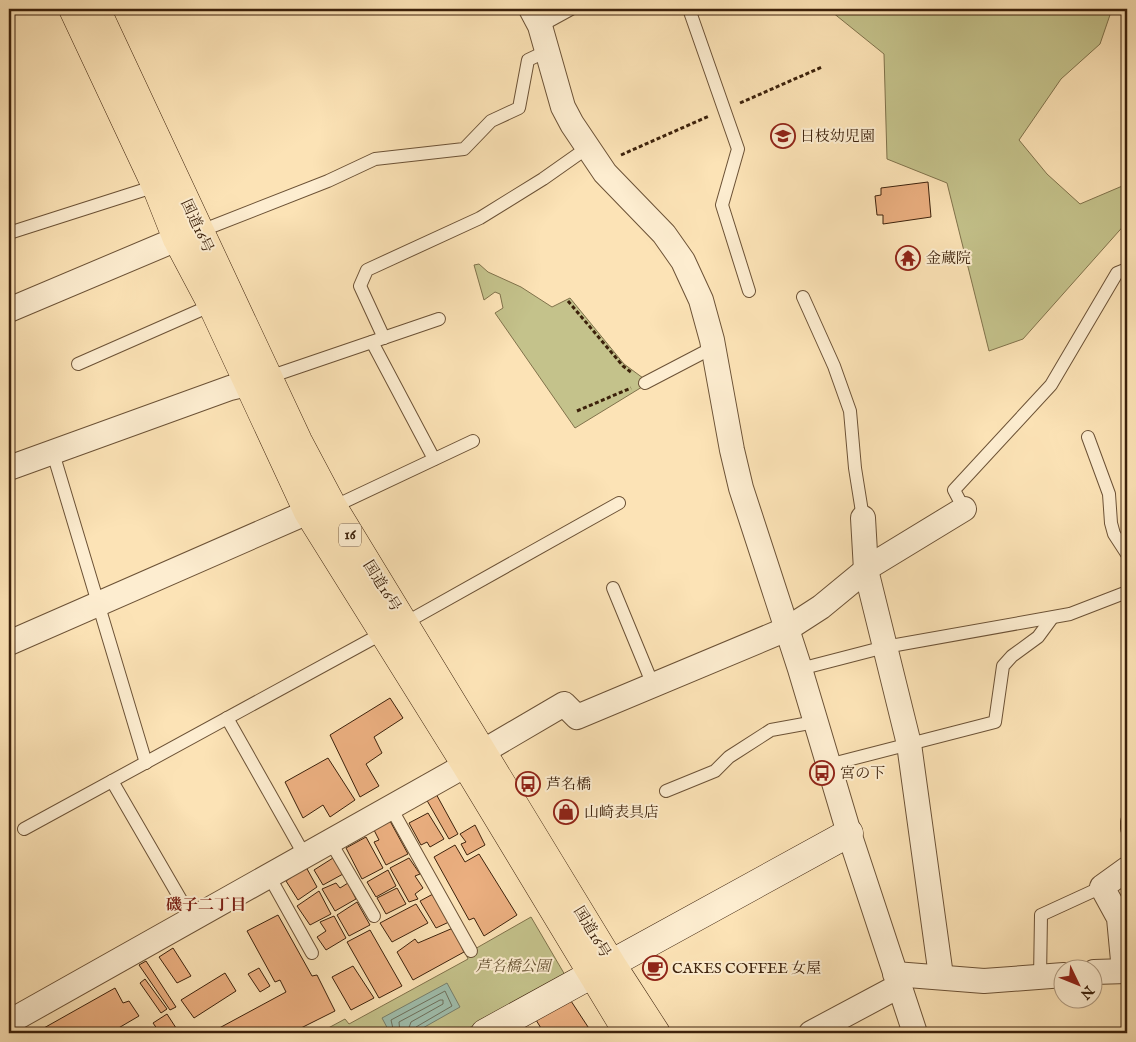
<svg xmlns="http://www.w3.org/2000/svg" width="1136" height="1042" font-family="'IM FELL English','Noto Serif JP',serif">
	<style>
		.green { fill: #c4c28b; stroke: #80724b }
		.water { fill: #9fbead; stroke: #777f6c }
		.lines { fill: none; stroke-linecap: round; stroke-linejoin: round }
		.shore { stroke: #6e705c; stroke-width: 1 }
		.building { fill: #ebaf80; stroke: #3c210b }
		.lane-casing { stroke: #6c5236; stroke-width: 14 }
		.street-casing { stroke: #6c5236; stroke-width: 26 }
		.secondary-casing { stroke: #3c210b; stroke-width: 29 }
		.highway-casing { stroke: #3c210b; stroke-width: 29 }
		.path { stroke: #3c210b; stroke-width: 3; stroke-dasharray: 4 2.5; stroke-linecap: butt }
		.lane { stroke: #fdedd0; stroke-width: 12 }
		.street { stroke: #fdedd0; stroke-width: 24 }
		.secondary { stroke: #fdedd0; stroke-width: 28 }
		.highway { stroke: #fce3b6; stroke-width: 28 }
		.labels { text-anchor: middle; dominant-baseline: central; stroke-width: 4; stroke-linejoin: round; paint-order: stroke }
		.shield { fill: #fdedd0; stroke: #765e46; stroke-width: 1 }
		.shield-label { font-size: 14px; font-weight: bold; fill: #3c210b }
		.poi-label { font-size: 15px; fill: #3c210b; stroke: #fdedd0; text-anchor: start }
		.street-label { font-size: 15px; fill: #3c210b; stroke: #fdedd0 }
		.park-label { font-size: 15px; font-style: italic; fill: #655131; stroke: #fdedd0 }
		.neighbourhood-label { font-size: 16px; font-weight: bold; fill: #7a1f14; stroke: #fdedd0 }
	</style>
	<rect width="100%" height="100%" fill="#fce3b6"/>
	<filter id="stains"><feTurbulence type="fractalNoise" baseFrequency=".004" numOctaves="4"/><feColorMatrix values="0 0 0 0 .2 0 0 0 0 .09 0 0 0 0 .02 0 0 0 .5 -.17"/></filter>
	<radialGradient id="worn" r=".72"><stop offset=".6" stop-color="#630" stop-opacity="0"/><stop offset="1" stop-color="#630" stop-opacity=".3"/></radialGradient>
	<g class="green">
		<polygon points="818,9 1112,9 1100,44 1061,79 1019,140 1047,174 1080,204 1127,184 1127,222 1023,339 989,351 947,183 887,159 884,54 832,12"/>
		<polygon points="479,264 488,272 521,287 552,307 570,298 624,364 643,378 639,381 642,387 575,428 495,313 503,308 500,294 495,292 484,300 474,265"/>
		<polygon points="531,917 565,975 460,1033 319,1033 345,1019 349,1024 468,959 466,954"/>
	</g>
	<polygon class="water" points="447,983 460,1007 414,1033 390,1033 382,1018"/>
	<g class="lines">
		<g class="shore">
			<polyline points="394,1033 391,1020 445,991 452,1006 416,1027 413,1033"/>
			<polyline points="400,1033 399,1022 440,1000 443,1000 443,1004 411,1022 407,1033"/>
		</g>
	</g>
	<g class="building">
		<polygon points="928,182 931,217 883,224 883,215 877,215 875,196 881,195 881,188"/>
		<polygon points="390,698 403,718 374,737 382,753 366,764 379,786 360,797 330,735"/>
		<polygon points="328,758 355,800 330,817 323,805 303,818 285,782"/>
		<polygon points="435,792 458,834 449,839 425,797"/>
		<polygon points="428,813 444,839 430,847 427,842 421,845 409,823"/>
		<polygon points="390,821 408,854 386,865 374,842 379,840 374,830"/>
		<polygon points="475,825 485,845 467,855 461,844 466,842 460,834"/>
		<polygon points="366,837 383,868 362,879 346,848"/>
		<polygon points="455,845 465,862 479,854 517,915 484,936 474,918 469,920 434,857"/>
		<polygon points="333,858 343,874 323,885 314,870"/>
		<polygon points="409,858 420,874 415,876 423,888 415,894 418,899 409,902 390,868"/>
		<polygon points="306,867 317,887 298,900 286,881"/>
		<polygon points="388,870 396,886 376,897 367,882"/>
		<polygon points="336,883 340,888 348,883 356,899 335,911 322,889"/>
		<polygon points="397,888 406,904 386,914 377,898"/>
		<polygon points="319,891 331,914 310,925 297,906"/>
		<polygon points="433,894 449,922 436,928 420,901"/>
		<polygon points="357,902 370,925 349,936 337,915"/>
		<polygon points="416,904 428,923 392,942 380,923"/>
		<polygon points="278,915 312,976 317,975 335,1011 291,1033 210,1033 286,992 280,980 275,982 247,931"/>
		<polygon points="334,916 346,938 326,950 317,937 326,931 320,922"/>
		<polygon points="453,928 464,952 413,980 397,952 415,939 418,943"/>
		<polygon points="370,930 402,986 379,998 347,942"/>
		<polygon points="173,948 191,976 177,983 159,957"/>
		<polygon points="146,961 176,1007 170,1010 139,965"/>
		<polygon points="353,966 374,998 351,1010 332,977"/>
		<polygon points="259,968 270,986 260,992 248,974"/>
		<polygon points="225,973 236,991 194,1018 181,1000"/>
		<polygon points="145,979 167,1009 161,1013 140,983"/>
		<polygon points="115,988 123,1003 129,1001 139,1016 110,1033 35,1033"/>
		<polygon points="571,1001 592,1033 544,1033 536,1020"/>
		<polygon points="167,1014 178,1031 160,1033 153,1023"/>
	</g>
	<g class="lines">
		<defs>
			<g id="lane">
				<polyline points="689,9 738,149 722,205 749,291"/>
				<polyline points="540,26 571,9"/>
				<polyline points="198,232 328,181 375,159 464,149 491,121 519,108 528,60 547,51"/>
				<polyline points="9,233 156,186"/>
				<polyline points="803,297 834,366 850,411 855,468 863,518"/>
				<polyline points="384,338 360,286 367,270 480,218 543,179 587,148"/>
				<polyline points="372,342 434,459"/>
				<polyline points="78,364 212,305"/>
				<polyline points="269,377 439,319"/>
				<polyline points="645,383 714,347"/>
				<polyline points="1088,437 1109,494 1111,523 1114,534 1127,554"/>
				<polyline points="53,453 146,763"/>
				<polyline points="333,507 473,441"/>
				<polyline points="964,509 954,490 1051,385 1117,273 1127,269"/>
				<polyline points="613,588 653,685"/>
				<polyline points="405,623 619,503"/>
				<polyline points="800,669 885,647 1070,614 1127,592"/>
				<polyline points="227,718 305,856"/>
				<polyline points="828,765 995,722 1003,666 1012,656 1038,637 1052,618"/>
				<polyline points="112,781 192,919"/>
				<polyline points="666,791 715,771 729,757 771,730 815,722"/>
				<polyline points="391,808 471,951"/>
				<polyline points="1127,821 1127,829"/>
				<polyline points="24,829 383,633"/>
				<polyline points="330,841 374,916"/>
				<polyline points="269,876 312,953"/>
				<polyline points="1040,978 1041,915 1102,887"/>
			</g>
			<g id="street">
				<polyline points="531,9 540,26 563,107 572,124 605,173 664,234 683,261 701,300 712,340 732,450 741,488 800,669 849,833 915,1033"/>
				<polyline points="9,310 177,239"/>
				<polyline points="9,468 230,388 247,384"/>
				<polyline points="863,518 866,570 909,744 941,976"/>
				<polyline points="9,643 308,512"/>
				<polyline points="482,752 564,704 577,717 787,629 821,607 872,565 964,509"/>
				<polyline points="1124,971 1119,918 1102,887 1127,869"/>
				<polyline points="1094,972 1127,971"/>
				<polyline points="895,974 984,981 1064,975"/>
				<polyline points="9,1022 466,765"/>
				<polyline points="811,1033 899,986"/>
			</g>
			<polyline id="secondary" points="485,1033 849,833"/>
			<g id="highway">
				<polyline points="73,9 156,186 177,239 212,305 308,512 466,765 628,1033"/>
				<polyline points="96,9 298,441 333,507 612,965 656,1033"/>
			</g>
		</defs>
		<use href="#lane" class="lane-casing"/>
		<use href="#street" class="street-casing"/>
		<use href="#secondary" class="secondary-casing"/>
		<use href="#highway" class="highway-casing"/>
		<g class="path">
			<polyline points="740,103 822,67"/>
			<polyline points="621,155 709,116"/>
			<polyline points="568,301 623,366 632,373"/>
			<polyline points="577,411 631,388"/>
		</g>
		<use href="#lane" class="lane"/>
		<use href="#street" class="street"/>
		<use href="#secondary" class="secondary"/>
		<use href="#highway" class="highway"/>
	</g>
	<defs>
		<symbol id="school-ring" viewBox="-11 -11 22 22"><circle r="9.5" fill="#fdedd0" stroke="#8f2418" stroke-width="1.5"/><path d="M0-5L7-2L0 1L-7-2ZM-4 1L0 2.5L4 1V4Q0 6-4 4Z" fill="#8f2418"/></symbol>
		<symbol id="temple-ring" viewBox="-11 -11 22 22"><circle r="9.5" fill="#fdedd0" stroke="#8f2418" stroke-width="1.5"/><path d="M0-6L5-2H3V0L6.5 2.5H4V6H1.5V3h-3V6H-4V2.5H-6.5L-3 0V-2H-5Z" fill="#8f2418"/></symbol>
		<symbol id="bus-ring" viewBox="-11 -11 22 22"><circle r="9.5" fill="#fdedd0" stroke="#8f2418" stroke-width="1.5"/><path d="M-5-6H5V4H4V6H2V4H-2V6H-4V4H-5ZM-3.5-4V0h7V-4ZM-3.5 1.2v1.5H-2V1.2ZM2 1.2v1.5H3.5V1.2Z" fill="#8f2418"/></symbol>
		<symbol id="shop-ring" viewBox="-11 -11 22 22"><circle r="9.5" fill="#fdedd0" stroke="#8f2418" stroke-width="1.5"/><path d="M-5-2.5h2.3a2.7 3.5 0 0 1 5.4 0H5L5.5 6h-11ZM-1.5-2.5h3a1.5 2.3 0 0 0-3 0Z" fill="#8f2418"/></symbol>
		<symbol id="cafe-ring" viewBox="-11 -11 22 22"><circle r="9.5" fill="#fdedd0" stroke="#8f2418" stroke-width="1.5"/><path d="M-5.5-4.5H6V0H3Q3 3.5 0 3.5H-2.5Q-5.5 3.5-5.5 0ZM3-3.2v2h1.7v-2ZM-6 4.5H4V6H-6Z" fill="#8f2418"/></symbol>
	</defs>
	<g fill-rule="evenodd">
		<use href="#school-ring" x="769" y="122" width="28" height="28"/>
		<use href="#temple-ring" x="894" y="244" width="28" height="28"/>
		<use href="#bus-ring" x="808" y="759" width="28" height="28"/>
		<use href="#bus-ring" x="514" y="770" width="28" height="28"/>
		<use href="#shop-ring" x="552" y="798" width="28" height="28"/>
		<use href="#cafe-ring" x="641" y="954" width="28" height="28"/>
	</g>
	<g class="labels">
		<rect class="shield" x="339" y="523.5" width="22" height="23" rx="4"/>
		<g class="shield-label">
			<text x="350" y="535">16</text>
		</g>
		<g class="poi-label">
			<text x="800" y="136">日枝幼児園</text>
			<text x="926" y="258">金蔵院</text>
			<text x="840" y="773">宮の下</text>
			<text x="546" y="784">芦名橋</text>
			<text x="584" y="812">山崎表具店</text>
			<text x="672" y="968">CAKES COFFEE 女屋</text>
		</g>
		<g class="street-label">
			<text transform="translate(197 226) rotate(65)">国道16号</text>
			<text transform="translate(382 586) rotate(58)">国道16号</text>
			<text transform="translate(592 932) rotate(59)">国道16号</text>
		</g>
		<g class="park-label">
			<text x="513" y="966">芦名橋公園</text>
		</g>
		<g class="neighbourhood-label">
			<text x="206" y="906">磯子二丁目</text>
		</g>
	</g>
	<rect width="1136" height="1042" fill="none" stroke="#fce3b6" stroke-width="30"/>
	<rect x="10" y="10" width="1116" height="1022" fill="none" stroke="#3c210b" stroke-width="2.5"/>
	<rect x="15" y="15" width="1106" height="1012" fill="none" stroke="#3c210b"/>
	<g transform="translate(1078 984) rotate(133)"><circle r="24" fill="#fdedd0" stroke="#b09b81"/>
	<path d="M0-4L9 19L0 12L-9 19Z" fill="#8f2418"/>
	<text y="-8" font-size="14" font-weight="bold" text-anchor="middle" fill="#3c210b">N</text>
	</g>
	<rect width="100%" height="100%" filter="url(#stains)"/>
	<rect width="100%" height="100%" fill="url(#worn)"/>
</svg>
